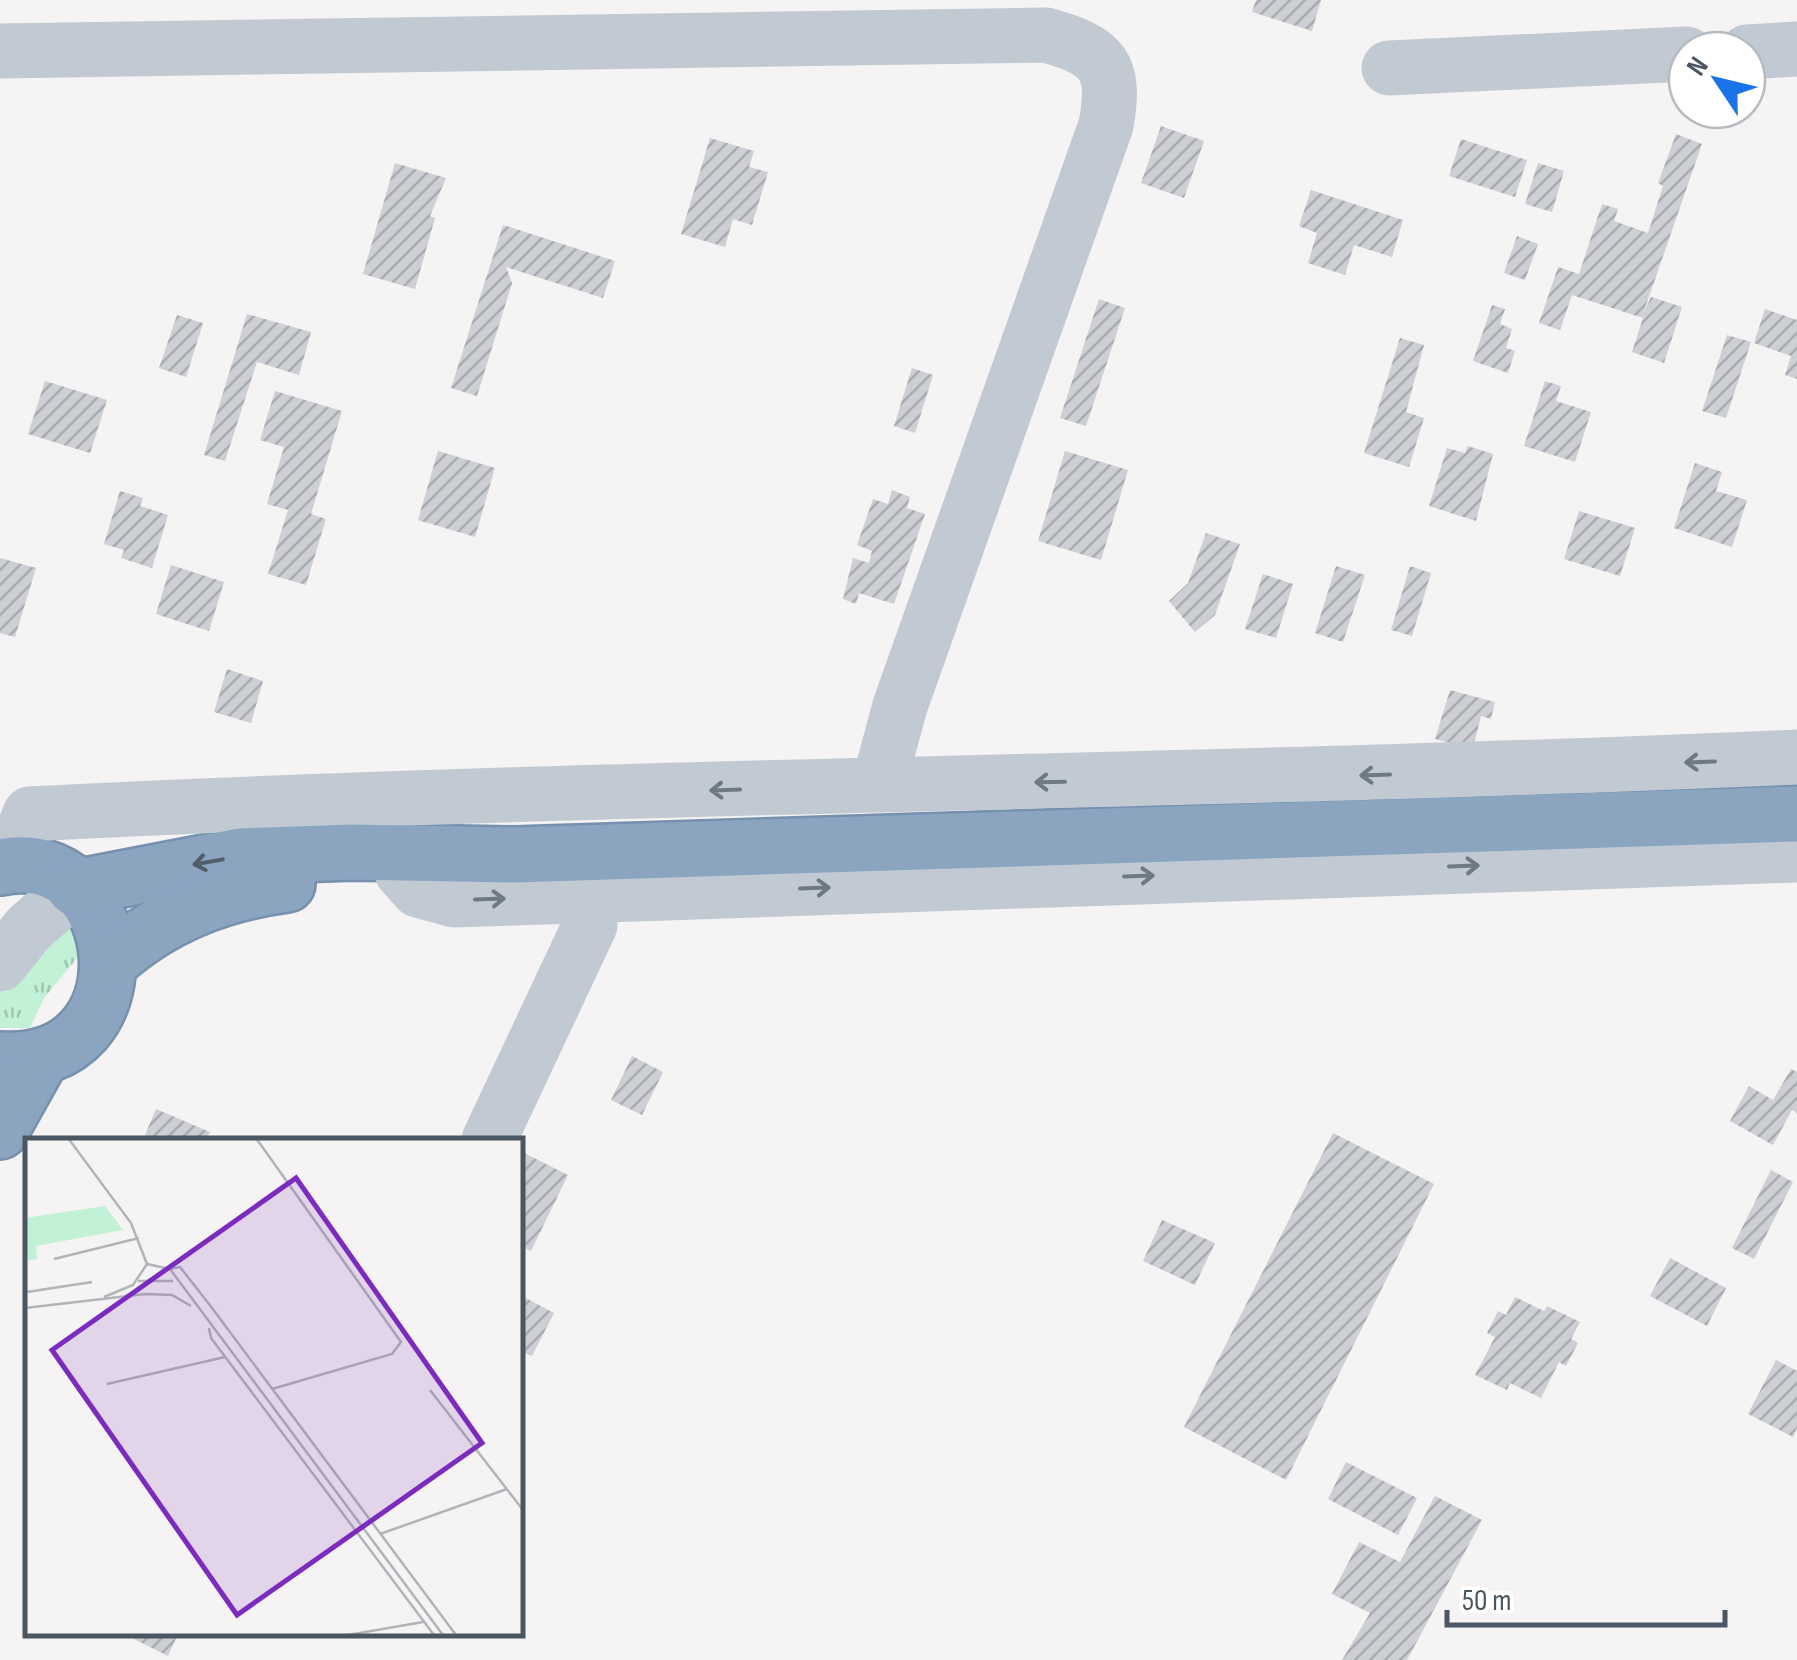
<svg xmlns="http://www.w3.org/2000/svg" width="1797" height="1660" font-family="'Sofia Sans Condensed',sans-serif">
  <defs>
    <pattern id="grass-tufts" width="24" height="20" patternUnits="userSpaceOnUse" patternTransform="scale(2.5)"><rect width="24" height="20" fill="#c3f1d5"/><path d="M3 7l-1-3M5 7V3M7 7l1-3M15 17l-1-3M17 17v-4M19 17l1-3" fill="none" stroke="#a0c6b0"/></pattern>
    <pattern id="building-hatch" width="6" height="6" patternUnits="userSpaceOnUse" patternTransform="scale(2.5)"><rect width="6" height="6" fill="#cdcfd5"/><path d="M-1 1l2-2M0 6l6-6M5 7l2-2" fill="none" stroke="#a8abb0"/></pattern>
  </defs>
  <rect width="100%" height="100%" fill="#f5f3f3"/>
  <path fill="url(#grass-tufts)" d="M 67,917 L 83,951 L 44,998 L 30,1028 L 0,1028 L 0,989 Z"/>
  <g fill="url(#building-hatch)">
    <path d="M 1256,0 L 1321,0 L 1312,31 L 1252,12 Z"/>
    <path d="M 1161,126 L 1204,141 L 1184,198 L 1141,183 Z"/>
    <path d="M 1676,134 L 1702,144 L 1643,314 L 1651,297 L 1682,307 L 1664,363 L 1632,352 L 1643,318 L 1572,295 L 1560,330 L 1539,323 L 1558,267 L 1579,274 L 1602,204 L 1618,209 L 1614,221 L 1648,233 L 1663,186 L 1658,183 Z"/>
    <path d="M 710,138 L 754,151 L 749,167 L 768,172 L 752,225 L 733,219 L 725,247 L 681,234 Z"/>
    <path d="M 1461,139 L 1527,160 L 1515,197 L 1449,176 Z"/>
    <path d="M 395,163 L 446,178 L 430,216 L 435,218 L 415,289 L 363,274 Z"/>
    <path d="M 1538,163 L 1564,171 L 1552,212 L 1525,204 Z"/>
    <path d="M 1311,190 L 1403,220 L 1392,257 L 1354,245 L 1345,275 L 1308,263 L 1317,233 L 1299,226 Z"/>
    <path d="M 503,225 L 615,261 L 603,298 L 506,267 L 512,283 L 477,396 L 451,388 Z"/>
    <path d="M 1517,236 L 1538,244 L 1525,280 L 1504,273 Z"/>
    <path d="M 1099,299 L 1125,308 L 1086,426 L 1060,418 Z"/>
    <path d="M 1492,305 L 1505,309 L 1500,324 L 1512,329 L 1506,348 L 1515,351 L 1508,373 L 1473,361 Z"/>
    <path d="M 1765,309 L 1797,320 L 1797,379 L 1785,375 L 1791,356 L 1754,343 Z"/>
    <path d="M 247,314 L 311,332 L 299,375 L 257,362 L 225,461 L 204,455 Z"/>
    <path d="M 177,315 L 203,323 L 186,377 L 159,368 Z"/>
    <path d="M 1727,335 L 1751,342 L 1726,418 L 1702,411 Z"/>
    <path d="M 1400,338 L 1424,345 L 1406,412 L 1424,418 L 1409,467 L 1364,453 Z"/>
    <path d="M 912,368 L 933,375 L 915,433 L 894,426 Z"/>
    <path d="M 45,381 L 107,400 L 90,453 L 28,434 Z"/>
    <path d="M 1545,381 L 1561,386 L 1556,401 L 1591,412 L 1575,462 L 1524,446 Z"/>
    <path d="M 275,391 L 342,411 L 311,514 L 326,519 L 306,585 L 268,574 L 288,510 L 267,504 L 284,447 L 260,440 Z"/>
    <path d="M 1468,446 L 1493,454 L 1476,521 L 1429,506 L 1447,448 L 1465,453 Z"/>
    <path d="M 438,451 L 495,468 L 475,537 L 418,520 Z"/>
    <path d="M 1065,451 L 1128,470 L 1101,560 L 1038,541 Z"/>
    <path d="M 1695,463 L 1722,472 L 1716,491 L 1747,500 L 1732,547 L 1674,528 Z"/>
    <path d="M 892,490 L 910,497 L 907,508 L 925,514 L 894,604 L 859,593 L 856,604 L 843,599 L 853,558 L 869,563 L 872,551 L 857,545 L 873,499 L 888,504 Z"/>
    <path d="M 120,491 L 143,498 L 140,506 L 168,515 L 152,568 L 121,558 L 124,550 L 104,544 Z"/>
    <path d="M 1579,511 L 1635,528 L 1620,576 L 1564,559 Z"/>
    <path d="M 1206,533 L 1240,544 L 1215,615 L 1195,632 L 1169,601 L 1188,583 Z"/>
    <path d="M 0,558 L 36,568 L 15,637 L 0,633 Z"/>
    <path d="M 171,565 L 224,582 L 209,631 L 156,614 Z"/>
    <path d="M 1336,566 L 1365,575 L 1343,642 L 1315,633 Z"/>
    <path d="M 1410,566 L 1431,573 L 1412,636 L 1391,630 Z"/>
    <path d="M 1263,574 L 1293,584 L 1276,638 L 1245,629 Z"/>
    <path d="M 227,669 L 263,681 L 251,723 L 214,712 Z"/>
    <path d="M 1450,690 L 1495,702 L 1491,719 L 1481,716 L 1473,749 L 1435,739 Z"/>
    <path d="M 632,1056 L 663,1072 L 642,1115 L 611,1100 Z"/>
    <path d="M 1791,1069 L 1797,1072 L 1797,1113 L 1792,1110 L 1773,1145 L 1730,1121 L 1749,1086 L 1773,1100 Z"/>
    <path d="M 156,1109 L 210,1132 L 206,1140 L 143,1140 Z"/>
    <path d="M 1333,1133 L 1434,1184 L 1286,1480 L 1184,1427 Z"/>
    <path d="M 520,1151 L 568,1175 L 531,1251 L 520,1246 Z"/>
    <path d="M 1771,1170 L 1793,1182 L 1754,1259 L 1732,1248 Z"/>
    <path d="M 1162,1220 L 1215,1243 L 1195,1285 L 1143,1261 Z"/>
    <path d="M 1670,1258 L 1726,1288 L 1707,1326 L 1650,1296 Z"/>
    <path d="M 520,1295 L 554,1313 L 532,1356 L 520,1351 Z"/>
    <path d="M 1515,1297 L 1544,1311 L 1547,1306 L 1580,1322 L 1571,1339 L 1578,1343 L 1566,1366 L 1559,1362 L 1541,1398 L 1510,1383 L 1507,1390 L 1475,1375 L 1495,1337 L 1487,1333 L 1498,1311 L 1506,1315 Z"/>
    <path d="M 1776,1360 L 1797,1371 L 1797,1428 L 1793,1437 L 1748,1414 Z"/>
    <path d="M 1346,1462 L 1417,1498 L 1398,1535 L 1328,1499 Z"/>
    <path d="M 1435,1496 L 1482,1520 L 1407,1660 L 1342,1660 L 1370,1613 L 1332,1594 L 1359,1542 L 1400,1562 Z"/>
    <path d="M 120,1632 L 179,1632 L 168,1656 Z"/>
  </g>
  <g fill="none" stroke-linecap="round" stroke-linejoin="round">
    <defs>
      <g id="highway">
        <path d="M 0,867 C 131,840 155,1070 0,1060"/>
        <path d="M 75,888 L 241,856 L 353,852 L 515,855 L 1797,814"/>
        <path d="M 110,962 C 161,916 220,893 287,884"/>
        <path d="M 0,1131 L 42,1056"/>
      </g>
    </defs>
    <use href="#highway" stroke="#7690ad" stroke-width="60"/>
    <g stroke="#c1cad2" stroke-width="55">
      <path d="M 0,51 L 1046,35 C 1103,51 1117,65 1106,125 L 900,706 L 879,784"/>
      <path d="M 1747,52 L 1797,49"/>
      <path d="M 1389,68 L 1687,54"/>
      <path d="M 10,865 L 30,814 C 618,784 1208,783 1797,757"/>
      <path d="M 402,872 L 418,890 L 454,900 L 1797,855"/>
      <path d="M 0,964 L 29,928 L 75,888"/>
      <path d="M 489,1140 L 590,925 L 588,896"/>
    </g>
    <use href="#highway" stroke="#8ba5c1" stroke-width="55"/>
  </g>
  <defs><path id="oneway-shaft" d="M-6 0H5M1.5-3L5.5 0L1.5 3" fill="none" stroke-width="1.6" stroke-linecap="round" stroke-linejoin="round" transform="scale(2.5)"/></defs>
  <g stroke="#6e7983">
    <use href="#oneway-shaft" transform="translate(1700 762) rotate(178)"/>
    <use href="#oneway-shaft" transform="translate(1375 775) rotate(178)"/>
    <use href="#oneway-shaft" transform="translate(1050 782) rotate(179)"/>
    <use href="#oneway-shaft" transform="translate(725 790) rotate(178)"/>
    <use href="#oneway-shaft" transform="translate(1464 866) rotate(-2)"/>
    <use href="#oneway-shaft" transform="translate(1139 876) rotate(-2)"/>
    <use href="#oneway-shaft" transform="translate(815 888) rotate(-2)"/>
    <use href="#oneway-shaft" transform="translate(490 899) rotate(-2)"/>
  </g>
  <use stroke="#505e6b" href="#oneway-shaft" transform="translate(208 862) rotate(170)"/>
  <g transform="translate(25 1138)">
    <rect width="498" height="498" fill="#f5f3f3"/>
    <path d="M 80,68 L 98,92 L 11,108 L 12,121 L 0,123 L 0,80 Z" fill="#c3f1d5"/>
    <path fill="none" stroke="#b1b4b9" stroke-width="2.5" d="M 43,0 L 106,85 L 122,126M 231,0 L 376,204 L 367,216 L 247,251M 29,121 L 114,100M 145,131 L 155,129 L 184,166 L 431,497M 113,143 L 148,143M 2,154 L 67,144M 79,159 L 108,147 L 122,126 L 145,131 L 418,497M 0,170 L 120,156 L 147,157 L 166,168M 184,190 L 186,200 L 409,497M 82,246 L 200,219M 405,252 L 498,372M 355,396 L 482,351M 323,497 L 398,484"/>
    <path fill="#7b2cbf" fill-opacity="0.15" stroke="#7b2cbf" stroke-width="5" d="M 271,40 L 457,305 L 212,477 L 27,212 Z"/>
    <rect width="498" height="498" fill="none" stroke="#4a5661" stroke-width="5"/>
  </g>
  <g transform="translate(1717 80) rotate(305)"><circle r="48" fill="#ffffff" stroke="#b7bbc0" stroke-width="2.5"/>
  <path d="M0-8L18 38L0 25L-18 38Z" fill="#1a73e8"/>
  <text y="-15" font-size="28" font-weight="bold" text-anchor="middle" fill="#4a5661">N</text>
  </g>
  <path d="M1447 1610v15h278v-15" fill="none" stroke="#4a5661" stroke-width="5"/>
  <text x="1462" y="1610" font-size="30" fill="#4a5661" stroke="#ffffff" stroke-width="8" paint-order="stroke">50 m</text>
</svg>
